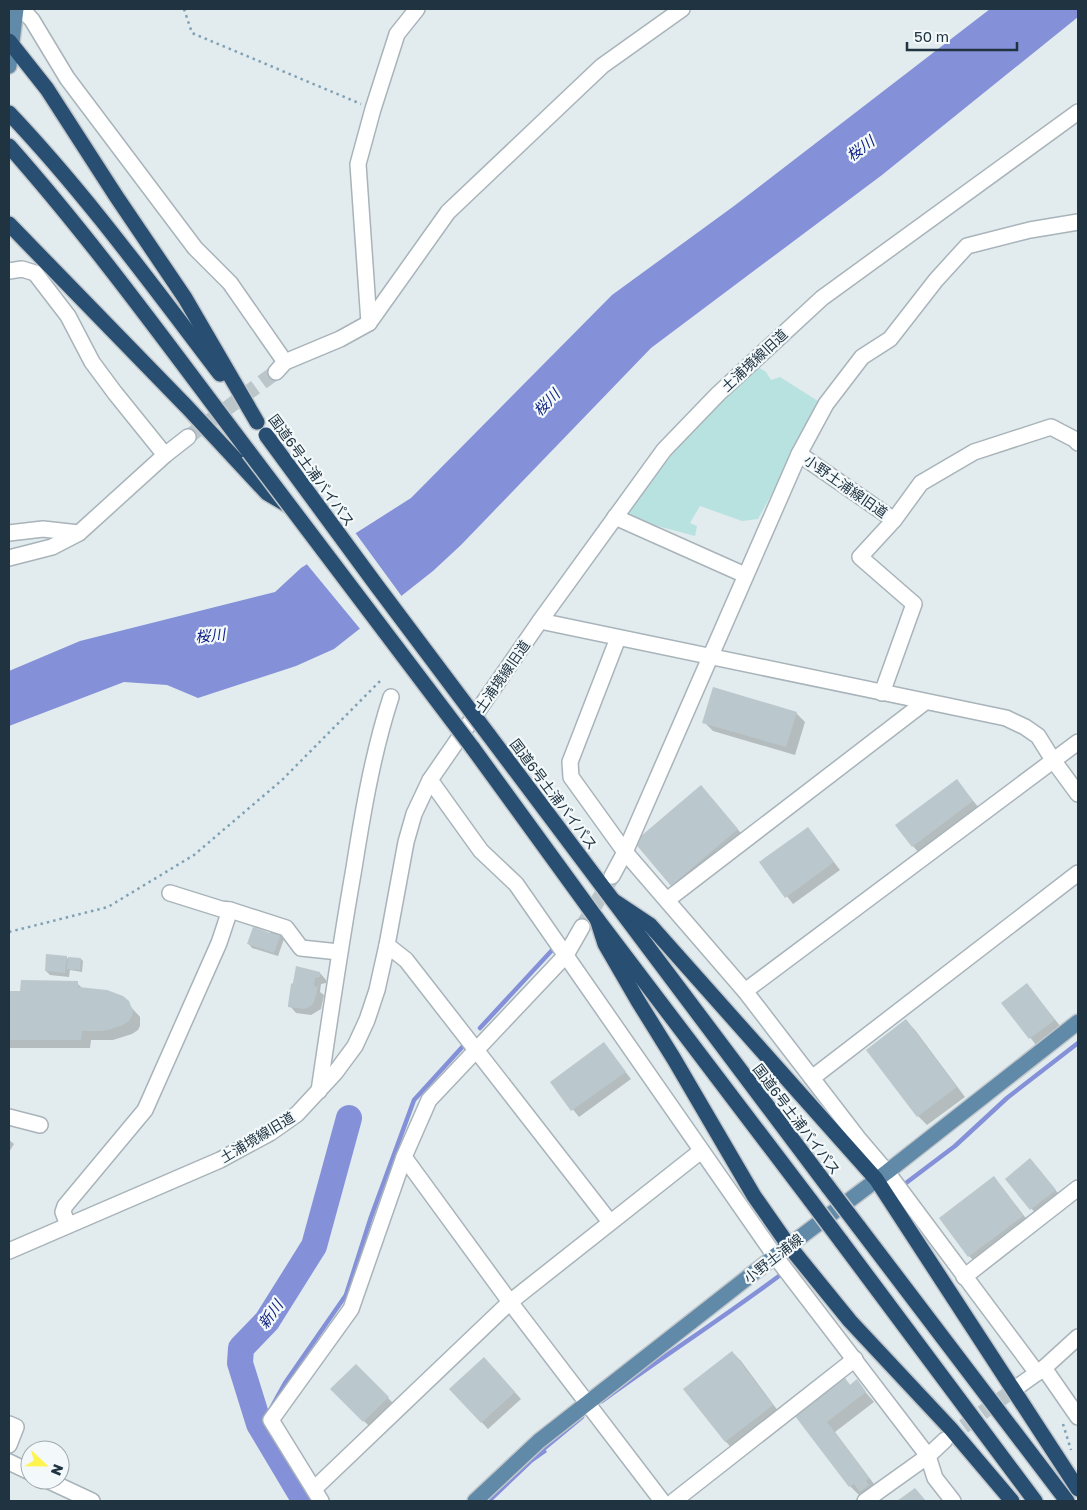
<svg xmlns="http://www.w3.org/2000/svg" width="1087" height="1510" font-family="'Golos Text','Noto Sans JP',sans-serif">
  <rect width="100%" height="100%" fill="#e2ebee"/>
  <path fill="#b8e2e0" d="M 758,367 L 766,372 L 771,380 L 780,377 L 821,403 L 758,519 L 742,521 L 700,506 L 690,523 L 697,526 L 695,536 L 620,516 L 668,453 L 722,396 Z"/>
  <g fill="#8491d9">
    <path d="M 990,9 L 1078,9 L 1078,17 L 882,175 L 651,348 L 461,545 L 433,571 L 334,649 L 296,666 L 198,698 L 167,685 L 124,682 L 9,726 L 9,671 L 80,641 L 275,592 L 301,568 L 411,498 L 612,295 L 734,206 Z"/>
    <path d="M 542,1445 L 547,1452 L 533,1462 L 492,1501 L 479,1501 Z"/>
  </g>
  <path fill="#e2ebee" d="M 354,531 L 403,598 L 361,630 L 305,562 Z"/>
  <g fill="#0003">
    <path d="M 796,713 L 805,722 L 795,755 L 713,731 L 704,722 Z"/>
    <path d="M 957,781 L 979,808 L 919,853 L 913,846 Z"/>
    <path d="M 701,787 L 746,839 L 681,894 L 672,885 Z"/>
    <path d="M 808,828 L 840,870 L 793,904 L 761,863 Z"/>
    <path d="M 271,934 L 280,935 L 284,939 L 278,956 L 252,948 L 248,943 Z"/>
    <path d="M 66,957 L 69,960 L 81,959 L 83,961 L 82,972 L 70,970 L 69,977 L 50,975 L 46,971 Z"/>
    <path d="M 320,973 L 326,980 L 326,983 L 321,984 L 320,992 L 324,995 L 321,1009 L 311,1015 L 296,1013 L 290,1006 L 292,985 Z"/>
    <path d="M 77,983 L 83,989 L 122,997 L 140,1017 L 140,1026 L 138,1030 L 132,1034 L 113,1040 L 91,1040 L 90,1048 L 9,1048 L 9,992 L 21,992 Z"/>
    <path d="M 1027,985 L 1061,1027 L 1036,1045 L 1003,1003 Z"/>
    <path d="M 906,1021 L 915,1030 L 965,1097 L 927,1125 L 918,1116 Z"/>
    <path d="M 604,1044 L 631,1079 L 579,1117 L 551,1082 Z"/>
    <path d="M 9,1140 L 14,1144 L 9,1152 Z"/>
    <path d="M 1037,1167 L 1061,1197 L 1038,1216 L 1006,1179 Z"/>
    <path d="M 994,1178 L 1002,1187 L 1031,1225 L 978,1265 L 969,1256 L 940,1218 Z"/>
    <path d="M 732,1352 L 741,1361 L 781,1415 L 735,1451 L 726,1442 L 685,1389 Z"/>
    <path d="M 490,1365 L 521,1399 L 488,1429 L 451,1389 Z"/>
    <path d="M 356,1366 L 394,1404 L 371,1428 L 332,1389 Z"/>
    <path d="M 845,1380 L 851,1386 L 856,1381 L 874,1402 L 835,1432 L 877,1488 L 869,1500 L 862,1493 L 859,1495 L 850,1486 L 797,1416 Z"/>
  </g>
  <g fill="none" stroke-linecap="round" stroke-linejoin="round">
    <g stroke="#8491d9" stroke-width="4.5">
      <path d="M 480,1028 L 555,947"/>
      <path d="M 906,1183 L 955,1146 L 1007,1098 L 1078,1043"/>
      <path d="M 602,1401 C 661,1358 721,1319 779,1276"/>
      <path d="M 264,1421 L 285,1383 L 346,1295 L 371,1217 L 414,1100 L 465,1044"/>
      <path d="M 541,1451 L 582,1417"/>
    </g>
    <path stroke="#8491d9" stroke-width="26" d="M 305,1501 L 259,1424 L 240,1363 L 241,1348 L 267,1321 L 314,1246 L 349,1118"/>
  </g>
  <g fill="#bac7cc">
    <path d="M 713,687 L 797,712 L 786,747 L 702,723 Z"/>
    <path d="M 957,779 L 973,801 L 912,847 L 895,825 Z"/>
    <path d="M 701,785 L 738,829 L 671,886 L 634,842 Z"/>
    <path d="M 808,827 L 834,862 L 785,898 L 759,862 Z"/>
    <path d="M 253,927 L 270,933 L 270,930 L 281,934 L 274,953 L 247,944 Z"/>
    <path d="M 46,954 L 67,956 L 65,973 L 45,971 Z"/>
    <path d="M 68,957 L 81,958 L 80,970 L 67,969 Z"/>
    <path d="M 296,966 L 320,972 L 320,977 L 315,978 L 314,986 L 318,987 L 314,1002 L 311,1006 L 304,1009 L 288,1007 L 288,1005 L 291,984 L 293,983 Z"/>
    <path d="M 21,980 L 78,981 L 78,987 L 107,990 L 123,996 L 129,1001 L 133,1011 L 132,1016 L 129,1021 L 123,1025 L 111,1029 L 103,1031 L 82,1031 L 81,1040 L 9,1040 L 9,991 L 20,991 Z"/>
    <path d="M 1027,983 L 1055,1020 L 1029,1039 L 1001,1003 Z"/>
    <path d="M 906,1019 L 957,1087 L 917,1117 L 866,1050 Z"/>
    <path d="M 604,1042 L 626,1072 L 571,1111 L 550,1082 Z"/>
    <path d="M 1030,1158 L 1056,1190 L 1030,1210 L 1005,1179 Z"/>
    <path d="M 994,1176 L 1023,1216 L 968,1257 L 939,1218 Z"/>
    <path d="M 732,1351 L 773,1405 L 725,1442 L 683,1389 Z"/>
    <path d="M 484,1357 L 515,1392 L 481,1423 L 449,1389 Z"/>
    <path d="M 356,1364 L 389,1397 L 363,1422 L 330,1389 Z"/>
    <path d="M 845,1378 L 850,1385 L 857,1379 L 866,1392 L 827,1422 L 869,1478 L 866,1481 L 869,1485 L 860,1492 L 854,1484 L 849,1487 L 795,1416 Z"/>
    <path d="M 915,1488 L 926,1501 L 897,1501 Z"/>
  </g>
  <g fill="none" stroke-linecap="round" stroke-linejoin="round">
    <g stroke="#bbc6cb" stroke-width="15" stroke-dasharray="15 8" stroke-linecap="butt">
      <path d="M 188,437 L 276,372"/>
      <path d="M 582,927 L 611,879"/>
      <path d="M 945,1440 L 1016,1388"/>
    </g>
    <defs>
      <g id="minor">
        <path d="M 22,9 L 32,20 L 67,78 L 195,248 L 230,283 L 285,362"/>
        <path d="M 9,271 L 22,269 L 35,273 L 68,316 L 92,362 L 115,393 L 165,455"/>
        <path d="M 369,323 L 358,164 L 373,109 L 397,34 L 417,9"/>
        <path d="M 276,372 L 285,362 L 340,339 L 369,323 L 448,212 L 602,66 L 682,9"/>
        <path d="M 799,454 L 826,404 L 862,357 L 890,339 L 936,280 L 967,246 L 1030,230 L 1078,222"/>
        <path d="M 615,517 L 745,575"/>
        <path d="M 9,533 L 43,529 L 79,533"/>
        <path d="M 9,558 L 52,547 L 79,533 L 165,455 L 188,437"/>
        <path d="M 540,621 L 1006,718 L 1025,727 L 1038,736 L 1053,760 L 1078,794"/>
        <path d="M 618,638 L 570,762 L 571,777 L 625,852 L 745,991 L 858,1138 L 887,1172 L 1037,1373"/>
        <path d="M 882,693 L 914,604 L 860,557 L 894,520"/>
        <path d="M 430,780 L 481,851 L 516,884 L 775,1256 L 928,1456 L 935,1478 L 953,1501"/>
        <path d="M 612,876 L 625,852 L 799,454 L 894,520 L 921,483 L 974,452 L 1051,427 L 1074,439 L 1078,443"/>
        <path d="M 170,893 L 221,909 L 230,910 L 286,928 L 301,948 L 339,952"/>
        <path d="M 667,900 L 925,702"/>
        <path d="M 387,945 L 406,960 L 610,1222"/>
        <path d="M 745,991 L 1078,742"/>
        <path d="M 812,1078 L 1078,873"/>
        <path d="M 319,1091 C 330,1016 341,942 354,868 C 363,811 373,752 391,697"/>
        <path d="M 9,1117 L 40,1125"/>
        <path d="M 404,1157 L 510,1302 L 662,1501"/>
        <path d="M 68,1225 L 63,1212 L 65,1206 L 145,1110 L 219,943 L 230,910"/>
        <path d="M 9,1251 L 220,1160 L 270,1133 L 297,1114 L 335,1073 L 355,1046 L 367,1020 L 377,990 L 387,945 L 406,842 L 414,814 L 430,780 L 540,621 L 664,450 L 718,394 L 822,298 L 1078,112"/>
        <path d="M 964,1277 L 1078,1188"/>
        <path d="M 1044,1368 L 1078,1417"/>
        <path d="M 1016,1388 L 1044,1368 L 1078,1337"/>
        <path d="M 9,1424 L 16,1427 L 9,1445"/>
        <path d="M 9,1462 L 30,1472"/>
        <path d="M 47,1480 L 92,1501"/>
        <path d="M 314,1489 L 510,1302 L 701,1151"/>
        <path d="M 321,1501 L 271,1420 L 351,1309 L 404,1157 L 429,1100 L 566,955 L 582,927"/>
        <path d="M 674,1501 L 855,1359"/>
        <path d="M 865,1501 L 928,1456 L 945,1440"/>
      </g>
      <g id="major">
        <path d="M 9,66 L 16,9"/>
        <path d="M 475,1501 L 539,1441 L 775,1256 L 887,1172 L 1078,1022"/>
      </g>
      <g id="highway">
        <path d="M 9,41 L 47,89 L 116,196 L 185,298 L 257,422"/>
        <path d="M 9,113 C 86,194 152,285 220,374"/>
        <path d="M 9,146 C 95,243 171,349 249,452"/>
        <path d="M 9,224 L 187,407 L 267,493 L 289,506"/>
        <path d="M 488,734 L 829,1188"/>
        <path d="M 472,747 L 597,919 L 811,1201"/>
        <path d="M 614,901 L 650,925 L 876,1179 L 1078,1489"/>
        <path d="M 597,919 L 605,944 L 638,1001 L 674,1059 L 754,1196 L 789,1246 L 850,1321 L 951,1429 L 1012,1501"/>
        <path d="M 858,1226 L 1067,1501"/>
        <path d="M 841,1241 L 1035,1501"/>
      </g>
    </defs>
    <use href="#minor" stroke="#a8b4ba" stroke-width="18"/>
    <use href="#major" stroke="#c1c6ca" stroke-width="18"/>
    <use href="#highway" stroke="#c1c6ca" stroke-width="18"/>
    <g stroke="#7fa1b5" stroke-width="2.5" stroke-dasharray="2.5 4" stroke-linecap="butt">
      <path d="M 184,9 L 192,33 L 361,104"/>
      <path d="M 9,932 L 108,907 L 194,855 L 282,780 L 380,681"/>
      <path d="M 1063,1424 L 1071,1450"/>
    </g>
    <use href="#minor" stroke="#fff" stroke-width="15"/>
    <use href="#major" stroke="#618aa9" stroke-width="15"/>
    <use href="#highway" stroke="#284e71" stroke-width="15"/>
    <defs>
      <g id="highway-bridge">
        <path d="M 266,435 L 377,586 L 488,734"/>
        <path d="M 249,452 L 472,747"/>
        <path d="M 829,1188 L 858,1226"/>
        <path d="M 811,1201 L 841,1241"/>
      </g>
    </defs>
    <use href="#highway-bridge" stroke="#c1c6ca" stroke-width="18" stroke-linecap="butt"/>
    <use href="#highway-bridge" stroke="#284e71" stroke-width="15"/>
  </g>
  <g text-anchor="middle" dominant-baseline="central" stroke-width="4.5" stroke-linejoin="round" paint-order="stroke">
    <g font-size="14" fill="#203341" stroke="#f3f9fa">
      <text transform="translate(754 360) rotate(-43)">土浦境線旧道</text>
      <text transform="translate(312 470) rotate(54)">国道6号土浦バイパス</text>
      <text transform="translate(846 486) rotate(35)">小野土浦線旧道</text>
      <text transform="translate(502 676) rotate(-55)">土浦境線旧道</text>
      <text transform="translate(554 794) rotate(53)">国道6号土浦バイパス</text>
      <text transform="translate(797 1119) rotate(53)">国道6号土浦バイパス</text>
      <text transform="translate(257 1137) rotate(-31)">土浦境線旧道</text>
      <text transform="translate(773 1258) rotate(-38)">小野土浦線</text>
    </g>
    <g font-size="15" font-style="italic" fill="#122385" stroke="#f3f9fa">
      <text transform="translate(860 148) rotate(-36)">桜川</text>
      <text transform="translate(546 402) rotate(-46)">桜川</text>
      <text transform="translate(210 635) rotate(-6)">桜川</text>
      <text transform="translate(270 1314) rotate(-54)">新川</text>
    </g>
  </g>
  <rect width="1087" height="1510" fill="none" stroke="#203341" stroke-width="20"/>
  <g transform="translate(45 1465) rotate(112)"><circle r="24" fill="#f3f9fa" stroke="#9faab0"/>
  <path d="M0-4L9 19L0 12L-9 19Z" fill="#fff34f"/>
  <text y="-8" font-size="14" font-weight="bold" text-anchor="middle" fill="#203341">N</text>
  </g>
  <path d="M907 42v8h110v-8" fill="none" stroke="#203341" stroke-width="2.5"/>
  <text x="914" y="42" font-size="15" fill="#203341" stroke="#f3f9fa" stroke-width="4" paint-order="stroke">50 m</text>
</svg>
